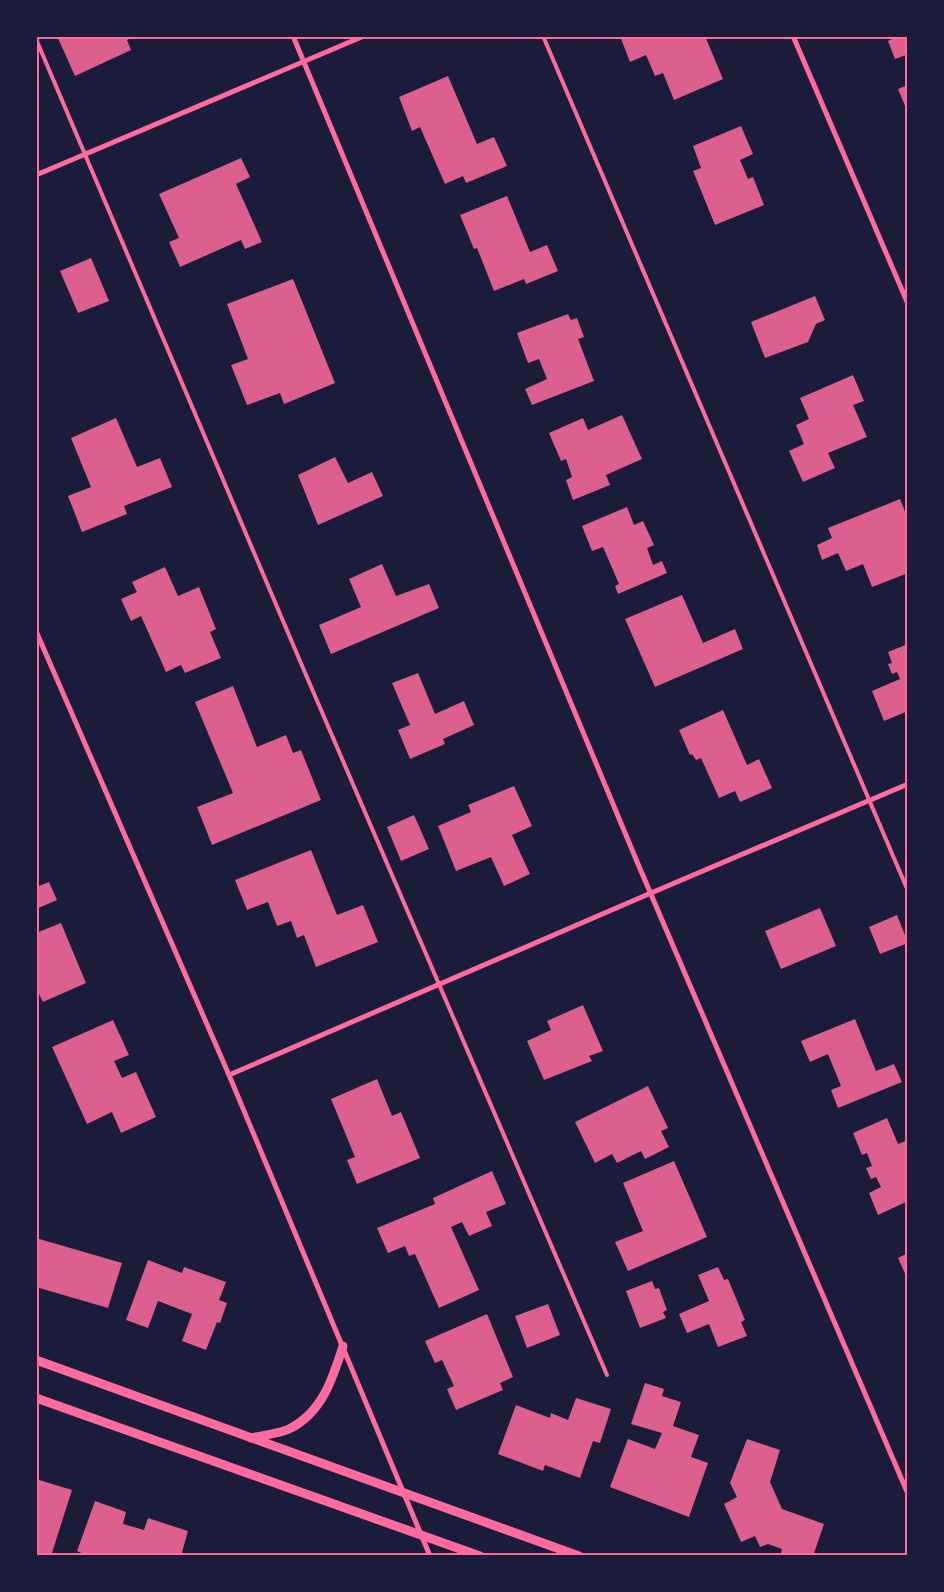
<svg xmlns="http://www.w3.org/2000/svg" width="944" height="1592" font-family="Karla,sans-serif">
  <rect width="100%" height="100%" fill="#1b1b3a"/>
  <g fill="#dd5f8e">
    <path d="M 57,36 L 136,36 L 127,40 L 131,50 L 75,76 Z"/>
    <path d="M 620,36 L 695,36 L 696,39 L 705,36 L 723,79 L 674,100 L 663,73 L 655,76 L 646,55 L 630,62 Z"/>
    <path d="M 898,36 L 908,36 L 908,59 L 906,55 L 895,59 L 888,41 Z"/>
    <path d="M 448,76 L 477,144 L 494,137 L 507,166 L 466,183 L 463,176 L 445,184 L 420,127 L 412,131 L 399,97 Z"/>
    <path d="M 908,85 L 908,113 L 898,89 Z"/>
    <path d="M 741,126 L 753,154 L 740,160 L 748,179 L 753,177 L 764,205 L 715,225 L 693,171 L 701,168 L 693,146 Z"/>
    <path d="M 241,158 L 250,177 L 236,184 L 262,242 L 245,249 L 241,240 L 180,267 L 169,242 L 179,238 L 159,194 Z"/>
    <path d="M 507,196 L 530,252 L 547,245 L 558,271 L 526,284 L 524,279 L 494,291 L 477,248 L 474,249 L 460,215 Z"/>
    <path d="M 91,258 L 109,301 L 78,313 L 60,271 Z"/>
    <path d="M 293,279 L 335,383 L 284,404 L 280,393 L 247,405 L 231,365 L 248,359 L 227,304 Z"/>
    <path d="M 815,296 L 825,320 L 816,324 L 808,342 L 765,358 L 751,322 Z"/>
    <path d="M 568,314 L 571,320 L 577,318 L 584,337 L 578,339 L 594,381 L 532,405 L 525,389 L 547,379 L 539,359 L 528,363 L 517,333 Z"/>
    <path d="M 853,375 L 864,401 L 853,405 L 867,437 L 828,453 L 835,468 L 803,482 L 789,451 L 804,444 L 796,425 L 809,419 L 800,398 Z"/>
    <path d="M 622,415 L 642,459 L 606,475 L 610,485 L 573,500 L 566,480 L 572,477 L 566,459 L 561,461 L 549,433 L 583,418 L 588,430 Z"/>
    <path d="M 116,418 L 137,467 L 160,458 L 172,487 L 124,506 L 127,514 L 82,532 L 68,496 L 91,487 L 71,438 Z"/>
    <path d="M 335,457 L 348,483 L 372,472 L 383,496 L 318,525 L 298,475 Z"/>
    <path d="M 900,499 L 908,519 L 908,573 L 872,587 L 863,564 L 846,571 L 838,553 L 822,560 L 817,545 L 832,538 L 828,528 Z"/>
    <path d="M 627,507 L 634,525 L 643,521 L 654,545 L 647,548 L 653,565 L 662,561 L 667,573 L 618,594 L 615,586 L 619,584 L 603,547 L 592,551 L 582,526 Z"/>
    <path d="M 382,564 L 396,596 L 429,584 L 439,608 L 331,654 L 319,625 L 361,607 L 349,579 Z"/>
    <path d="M 165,567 L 178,596 L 199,587 L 216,629 L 210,632 L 221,658 L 185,673 L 181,665 L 166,672 L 141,616 L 131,621 L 121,599 L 137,592 L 132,582 Z"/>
    <path d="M 682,595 L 703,643 L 735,629 L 743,649 L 655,687 L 625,619 Z"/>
    <path d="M 908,644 L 908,711 L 884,721 L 872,691 L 900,679 L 897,672 L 892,674 L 888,664 L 892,663 L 888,652 Z"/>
    <path d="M 418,673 L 435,714 L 464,701 L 474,725 L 443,739 L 445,744 L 410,759 L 398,730 L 410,725 L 392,683 Z"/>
    <path d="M 233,686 L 257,747 L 286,735 L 293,753 L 301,750 L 321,800 L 212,845 L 197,807 L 233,793 L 195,702 Z"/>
    <path d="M 723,710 L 747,765 L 759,759 L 772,788 L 740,802 L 735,791 L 719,798 L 701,758 L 696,760 L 692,754 L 690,755 L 679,730 Z"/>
    <path d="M 514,786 L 532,826 L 512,835 L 530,874 L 504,886 L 491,857 L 456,871 L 438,826 L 471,812 L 468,805 Z"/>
    <path d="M 414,815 L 429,849 L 401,861 L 387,827 Z"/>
    <path d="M 311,850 L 337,915 L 363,905 L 378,942 L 316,967 L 304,935 L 297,938 L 291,921 L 277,926 L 268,902 L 247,910 L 235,880 Z"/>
    <path d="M 49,882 L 57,900 L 36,909 L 36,887 Z"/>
    <path d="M 820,908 L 836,946 L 781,969 L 765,931 Z"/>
    <path d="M 897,915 L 908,943 L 880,954 L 869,927 Z"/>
    <path d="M 61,923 L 86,983 L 43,1002 L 36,988 L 36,933 Z"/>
    <path d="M 583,1005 L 603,1051 L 589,1056 L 592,1061 L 544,1080 L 527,1041 L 551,1030 L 547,1021 Z"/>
    <path d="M 855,1019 L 876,1071 L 894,1064 L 902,1082 L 838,1108 L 831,1090 L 841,1086 L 828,1054 L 810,1062 L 801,1041 Z"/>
    <path d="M 113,1020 L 129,1055 L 114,1061 L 122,1078 L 136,1072 L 156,1117 L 121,1133 L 112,1112 L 87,1124 L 52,1047 Z"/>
    <path d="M 377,1079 L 392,1116 L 401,1112 L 420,1158 L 357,1184 L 347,1160 L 355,1157 L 331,1099 Z"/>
    <path d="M 648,1086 L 668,1128 L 661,1131 L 669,1147 L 645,1159 L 641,1151 L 617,1163 L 612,1154 L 595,1163 L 575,1122 Z"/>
    <path d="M 887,1118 L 898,1144 L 908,1140 L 908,1201 L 878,1215 L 869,1193 L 881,1187 L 876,1177 L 871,1179 L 866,1168 L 872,1166 L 867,1153 L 862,1155 L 853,1133 Z"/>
    <path d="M 674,1161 L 707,1237 L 628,1271 L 615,1242 L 643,1231 L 623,1183 Z"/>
    <path d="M 492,1171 L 506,1204 L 486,1212 L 492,1226 L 469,1236 L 462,1222 L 451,1227 L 479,1290 L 439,1308 L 415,1254 L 409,1256 L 405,1246 L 388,1253 L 377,1228 L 435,1204 L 433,1198 Z"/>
    <path d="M 36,1238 L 122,1263 L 108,1308 L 36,1287 Z"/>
    <path d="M 908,1253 L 908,1280 L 898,1258 Z"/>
    <path d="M 148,1260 L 182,1273 L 184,1267 L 226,1282 L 219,1300 L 227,1303 L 220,1323 L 217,1322 L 206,1350 L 182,1341 L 192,1314 L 158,1301 L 148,1328 L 126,1320 Z"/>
    <path d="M 718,1267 L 724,1280 L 728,1279 L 745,1320 L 741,1322 L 747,1336 L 718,1347 L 709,1324 L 687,1333 L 679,1314 L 709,1301 L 698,1275 Z"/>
    <path d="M 652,1281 L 655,1289 L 659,1288 L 667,1310 L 663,1312 L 666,1318 L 640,1328 L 626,1291 Z"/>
    <path d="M 548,1304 L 560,1335 L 527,1348 L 515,1316 Z"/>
    <path d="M 487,1314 L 513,1377 L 500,1383 L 503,1390 L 456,1410 L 447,1389 L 454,1386 L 442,1360 L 435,1363 L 425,1341 Z"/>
    <path d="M 645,1383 L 664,1389 L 662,1396 L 681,1402 L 673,1426 L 699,1435 L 691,1457 L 708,1463 L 689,1517 L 610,1487 L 628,1439 L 655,1449 L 662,1433 L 631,1424 Z"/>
    <path d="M 576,1398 L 611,1409 L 600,1443 L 593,1441 L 580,1478 L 545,1465 L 543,1471 L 498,1454 L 516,1405 L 550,1418 L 551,1413 L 568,1420 Z"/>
    <path d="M 747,1439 L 780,1450 L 770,1482 L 782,1509 L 824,1524 L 813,1556 L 789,1556 L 781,1553 L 782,1549 L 768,1544 L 760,1547 L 755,1536 L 741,1542 L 724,1504 L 737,1497 L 730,1483 Z"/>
    <path d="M 36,1479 L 72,1490 L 51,1556 L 36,1556 Z"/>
    <path d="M 95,1501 L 126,1512 L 123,1524 L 144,1530 L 148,1518 L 188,1531 L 181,1556 L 89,1556 L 77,1551 Z"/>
  </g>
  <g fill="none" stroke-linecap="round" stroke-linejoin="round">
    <g stroke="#ff6b9d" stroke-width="4">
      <path d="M 543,36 L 908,891"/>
      <path d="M 36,39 L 303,668 L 607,1375"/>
    </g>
    <g stroke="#ff6b9d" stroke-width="5">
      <path d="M 293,36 L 638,864 L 908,1494"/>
      <path d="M 793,36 L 908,304"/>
      <path d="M 36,175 L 364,36"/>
      <path d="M 36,631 L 229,1075 L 430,1556"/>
      <path d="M 229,1075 L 651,893 L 908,784"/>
    </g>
    <g stroke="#ff6b9d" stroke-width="9">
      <path d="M 36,1360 L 579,1556"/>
      <path d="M 36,1398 L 480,1556"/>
      <path d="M 251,1438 C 263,1435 278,1434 289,1429 C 322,1413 333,1378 343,1346"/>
    </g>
  </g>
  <rect width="944" height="1592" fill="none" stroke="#1b1b3a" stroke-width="75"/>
  <rect x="38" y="38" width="868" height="1516" fill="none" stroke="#ff6b9d" stroke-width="2"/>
</svg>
